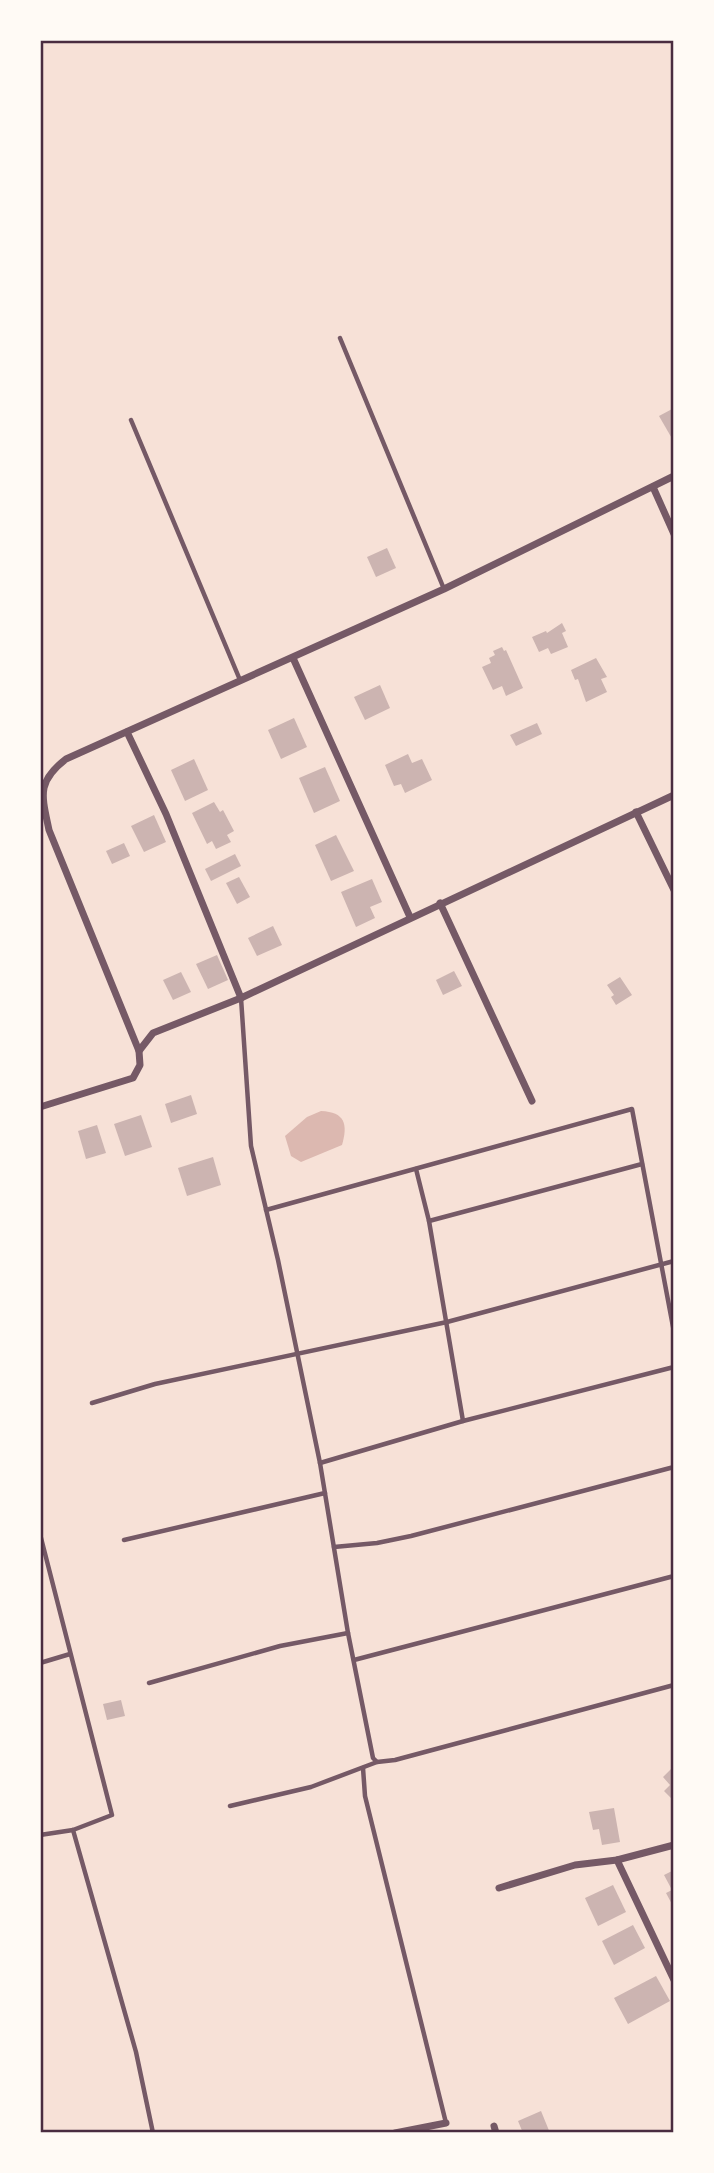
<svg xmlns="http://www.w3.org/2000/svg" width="714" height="2173" font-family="'Source Sans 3',sans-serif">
  <rect width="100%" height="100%" fill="#f7e1d7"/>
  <path fill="#dcb8b0" d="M 321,1111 C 345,1112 348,1124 342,1145 L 301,1162 L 291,1156 L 285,1136 L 307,1117 Z"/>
  <g fill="#ccb4b1">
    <path d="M 674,408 L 674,442 L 659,416 Z"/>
    <path d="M 387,548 L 396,568 L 376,577 L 367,557 Z"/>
    <path d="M 562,623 L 566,631 L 562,633 L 568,647 L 551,654 L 548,648 L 539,652 L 532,637 L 546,631 L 547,633 Z"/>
    <path d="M 502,647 L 504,651 L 506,650 L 523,688 L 506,696 L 502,686 L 493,690 L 482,667 L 491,663 L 489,658 L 495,655 L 493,651 Z"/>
    <path d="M 596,658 L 607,677 L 601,679 L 607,692 L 586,702 L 578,679 L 575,680 L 571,670 Z"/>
    <path d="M 380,685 L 390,708 L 365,720 L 354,697 Z"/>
    <path d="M 294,718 L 307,747 L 281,759 L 268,730 Z"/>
    <path d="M 537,723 L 542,734 L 516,746 L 510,735 Z"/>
    <path d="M 408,754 L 412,763 L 422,759 L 432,780 L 405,793 L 401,784 L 394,786 L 385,765 Z"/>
    <path d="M 194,759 L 208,790 L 185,801 L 171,770 Z"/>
    <path d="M 325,767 L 340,801 L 314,813 L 299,778 Z"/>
    <path d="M 214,802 L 220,812 L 223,810 L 234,831 L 227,835 L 231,842 L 216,849 L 212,841 L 207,844 L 192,813 Z"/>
    <path d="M 154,815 L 166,842 L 144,852 L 131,826 Z"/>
    <path d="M 336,835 L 354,871 L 331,881 L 315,845 Z"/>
    <path d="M 124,843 L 130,856 L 112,864 L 106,851 Z"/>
    <path d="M 235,854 L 241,866 L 211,881 L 205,869 Z"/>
    <path d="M 239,877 L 250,897 L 237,904 L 226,883 Z"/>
    <path d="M 372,879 L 382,902 L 370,907 L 375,918 L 356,927 L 341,892 Z"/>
    <path d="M 273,926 L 282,945 L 257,956 L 248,938 Z"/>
    <path d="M 217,955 L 228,980 L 208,989 L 196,964 Z"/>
    <path d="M 454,971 L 462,986 L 443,995 L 436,980 Z"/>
    <path d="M 181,972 L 191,992 L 173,1000 L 163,980 Z"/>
    <path d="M 620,977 L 632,995 L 616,1005 L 611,997 L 614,995 L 607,985 Z"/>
    <path d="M 191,1095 L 197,1114 L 171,1123 L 165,1104 Z"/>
    <path d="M 141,1115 L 152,1147 L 125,1156 L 114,1124 Z"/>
    <path d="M 97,1125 L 106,1153 L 86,1159 L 78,1131 Z"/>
    <path d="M 213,1157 L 221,1185 L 187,1196 L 178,1168 Z"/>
    <path d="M 121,1700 L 125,1716 L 107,1720 L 103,1704 Z"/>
    <path d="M 674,1766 L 674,1801 L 664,1791 L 670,1785 L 663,1777 Z"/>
    <path d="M 614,1808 L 620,1842 L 602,1845 L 599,1829 L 593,1830 L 589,1812 Z"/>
    <path d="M 674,1870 L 674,1908 L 666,1893 L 672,1890 L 664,1875 Z"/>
    <path d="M 613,1885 L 626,1912 L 598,1926 L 585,1898 Z"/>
    <path d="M 633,1925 L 645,1948 L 614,1965 L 602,1941 Z"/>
    <path d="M 656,1976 L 670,2001 L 628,2024 L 614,1998 Z"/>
    <path d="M 541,2111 L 550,2133 L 523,2133 L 518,2121 Z"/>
  </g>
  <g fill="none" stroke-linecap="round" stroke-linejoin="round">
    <g stroke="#755966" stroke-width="4.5">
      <path d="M 340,338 L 444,589"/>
      <path d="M 131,420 L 240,680"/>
      <path d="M 241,998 L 251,1146 L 278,1260 L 320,1463 L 348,1633 L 373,1758 L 377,1762 L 395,1760 L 674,1685"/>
      <path d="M 416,1169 L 429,1221 L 463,1421"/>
      <path d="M 266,1210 L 632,1109 L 674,1332"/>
      <path d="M 429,1221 L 642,1164"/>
      <path d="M 92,1403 L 155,1384 L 447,1322 L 674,1261"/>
      <path d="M 320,1463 L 463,1421 L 674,1367"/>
      <path d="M 40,1534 L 112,1815 L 73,1830 L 40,1835"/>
      <path d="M 124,1540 L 325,1493"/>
      <path d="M 334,1547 L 377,1543 L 411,1536 L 674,1467"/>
      <path d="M 354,1660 L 674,1576"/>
      <path d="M 40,1663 L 70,1654"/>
      <path d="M 149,1683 L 280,1646 L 348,1633"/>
      <path d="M 363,1768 L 365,1796 L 446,2123"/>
      <path d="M 230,1806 L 311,1787 L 377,1762"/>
      <path d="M 73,1830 L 136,2052 L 153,2133"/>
    </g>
    <g stroke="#755966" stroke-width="7">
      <path d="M 653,487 L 674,534"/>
      <path d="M 293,658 L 410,917"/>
      <path d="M 127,732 L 166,814 L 241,998"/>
      <path d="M 636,812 L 674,890"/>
      <path d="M 440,903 L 532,1101"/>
      <path d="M 139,1051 L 49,830 C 42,796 36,782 66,759 L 444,589 L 674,476"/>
      <path d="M 40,1107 L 133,1078 L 140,1065 L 139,1051 L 153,1033 L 241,998 L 674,795"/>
      <path d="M 617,1860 L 674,1980"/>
      <path d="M 499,1888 L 575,1865 L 617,1860 L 674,1845"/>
      <path d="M 494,2126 L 496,2133"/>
      <path d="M 395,2133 L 446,2123"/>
    </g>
  </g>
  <rect width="714" height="2173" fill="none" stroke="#fffaf5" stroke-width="84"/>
  <rect x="42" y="42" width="630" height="2089" fill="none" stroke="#4a2c40" stroke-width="2.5"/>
</svg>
